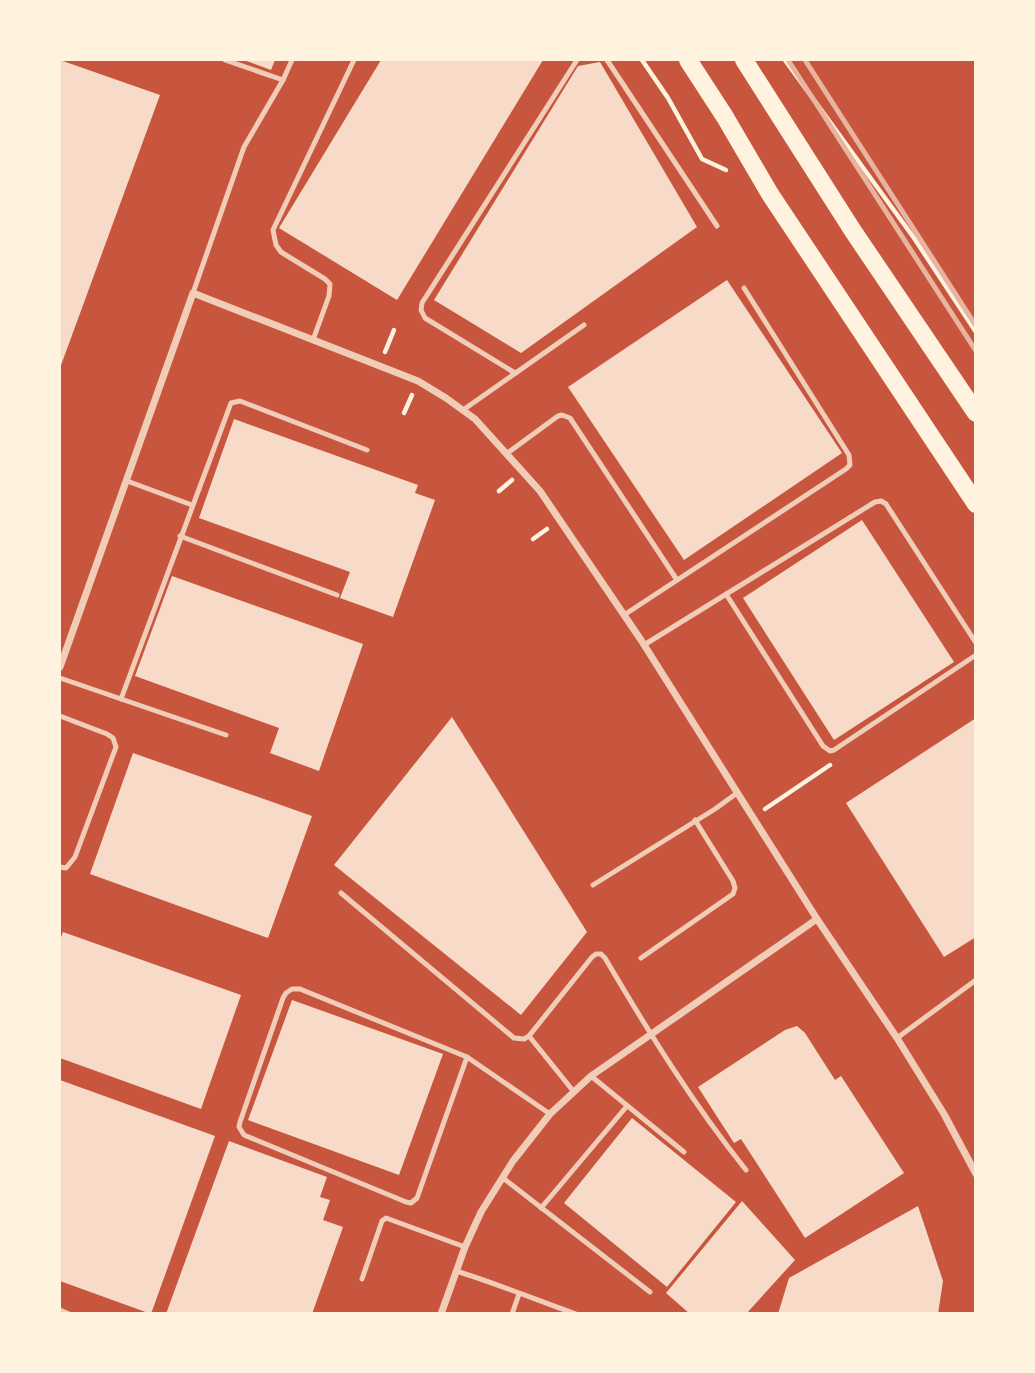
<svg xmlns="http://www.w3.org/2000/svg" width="1035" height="1373" font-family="'DejaVu Sans',sans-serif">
  <rect width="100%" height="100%" fill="#c8553d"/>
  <g fill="#f7dbc8">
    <path d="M 60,60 L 160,95 L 60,368 Z"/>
    <path d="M 244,60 L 275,60 L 271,70 Z"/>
    <path d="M 381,60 L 543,60 L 397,300 L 279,228 Z"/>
    <path d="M 600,62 L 697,227 L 521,353 L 434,300 L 578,66 Z"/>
    <path d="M 727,280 L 842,453 L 684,560 L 568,387 Z"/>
    <path d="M 234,419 L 418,485 L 415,493 L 435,500 L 393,617 L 340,598 L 350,572 L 199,518 Z"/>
    <path d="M 862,520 L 954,662 L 834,740 L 743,598 Z"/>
    <path d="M 172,576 L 363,644 L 319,771 L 270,753 L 279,728 L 135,676 Z"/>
    <path d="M 452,717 L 587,932 L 521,1015 L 334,865 Z"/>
    <path d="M 976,718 L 976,937 L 944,957 L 846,803 Z"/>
    <path d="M 133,753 L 312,816 L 268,938 L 90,874 Z"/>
    <path d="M 63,932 L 241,995 L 201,1109 L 60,1058 L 60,940 Z"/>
    <path d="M 292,1000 L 443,1054 L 399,1175 L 248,1120 Z"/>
    <path d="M 797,1026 L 805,1033 L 835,1080 L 841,1076 L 904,1173 L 805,1238 L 741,1139 L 734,1143 L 698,1087 L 785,1030 Z"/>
    <path d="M 60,1080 L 215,1136 L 151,1314 L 60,1281 Z"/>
    <path d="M 632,1118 L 736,1202 L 667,1287 L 564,1203 Z"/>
    <path d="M 229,1141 L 327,1177 L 320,1197 L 330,1200 L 323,1220 L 343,1227 L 312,1314 L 166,1314 Z"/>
    <path d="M 742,1201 L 795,1260 L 746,1314 L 690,1314 L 666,1293 Z"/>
    <path d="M 918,1206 L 943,1281 L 938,1314 L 778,1314 L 789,1278 Z"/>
  </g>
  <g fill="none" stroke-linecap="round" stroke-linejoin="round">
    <g stroke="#fff3e0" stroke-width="4.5">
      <path d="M 642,60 L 668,98 L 702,159 L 726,170"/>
      <path d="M 785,60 L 914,238 L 976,332"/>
      <path d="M 385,352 L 394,330"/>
      <path d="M 404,413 L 412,395"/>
      <path d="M 499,491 L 512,480"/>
      <path d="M 533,539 L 547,529"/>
      <path d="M 765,809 L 830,765"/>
    </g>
    <g stroke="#f1ccb7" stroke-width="5">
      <path d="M 225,60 L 283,80"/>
      <path d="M 607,60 L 717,226"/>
      <path d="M 193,293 L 244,147 L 283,80 L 292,60"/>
      <path d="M 313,340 L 329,296 L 330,284 L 325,279 L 281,252 L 276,245 L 273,230 L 354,60"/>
      <path d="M 515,373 L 425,318 L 421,310 L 422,303 L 577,60"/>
      <path d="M 463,410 L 584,325"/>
      <path d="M 506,454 L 558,416 L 562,415 L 570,418 L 677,580"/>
      <path d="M 127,481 L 192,505"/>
      <path d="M 180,536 L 337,595"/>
      <path d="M 726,594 L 823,746 L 830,751 L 834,750 L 976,655"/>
      <path d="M 624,615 L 846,469 L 850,465 L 849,455 L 744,288"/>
      <path d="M 644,645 L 875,502 L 881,501 L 886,504 L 976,643"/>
      <path d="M 60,678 L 226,735"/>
      <path d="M 121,699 L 231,403 L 240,401 L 367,450"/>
      <path d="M 60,716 L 107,734 L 113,738 L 116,747 L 75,857 L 66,868 L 60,867"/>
      <path d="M 593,885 L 715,809 L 737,793"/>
      <path d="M 341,893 L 514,1038 L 524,1039 L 529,1036 L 592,957 L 596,954 L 601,954 L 605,958 C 648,1031 693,1104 746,1170"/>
      <path d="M 641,958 L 733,894 L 735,888 L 733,881 L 695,820"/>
      <path d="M 292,989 L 300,989 L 467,1057 L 417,1198 L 411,1203 L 406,1202 L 244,1135 L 239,1127 L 240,1122 L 283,998 L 286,993 Z"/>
      <path d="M 529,1036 L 574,1092"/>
      <path d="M 897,1038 L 976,980"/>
      <path d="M 467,1057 L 550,1114"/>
      <path d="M 591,1076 L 684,1152"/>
      <path d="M 503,1178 L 650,1292"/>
      <path d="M 541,1208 L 627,1106"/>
      <path d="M 456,1271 C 496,1283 536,1300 576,1314"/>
      <path d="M 362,1279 L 382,1221 L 386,1218 L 465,1247"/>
      <path d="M 60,1310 L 69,1314"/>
      <path d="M 512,1314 L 519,1294"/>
    </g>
    <g stroke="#f1ccb7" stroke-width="7">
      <path d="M 60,667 L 193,293 L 418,381 L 446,398 L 475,419 L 540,491 L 641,640 L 817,919 L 897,1038 L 944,1114 L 976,1174"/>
      <path d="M 441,1314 L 465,1247 L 481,1212 L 513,1161 L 550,1114 L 591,1076 L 817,919"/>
    </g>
    <g stroke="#fff3e0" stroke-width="18">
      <path d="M 688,60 L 725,117 L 770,194 L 976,504"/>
      <path d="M 744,60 L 853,231 L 976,413"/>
    </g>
    <g stroke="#e9b49f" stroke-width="5">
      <path d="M 788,60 L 976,351"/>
      <path d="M 805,60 L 976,326"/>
    </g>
  </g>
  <rect width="1035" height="1373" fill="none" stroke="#fff3e0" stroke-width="122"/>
</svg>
